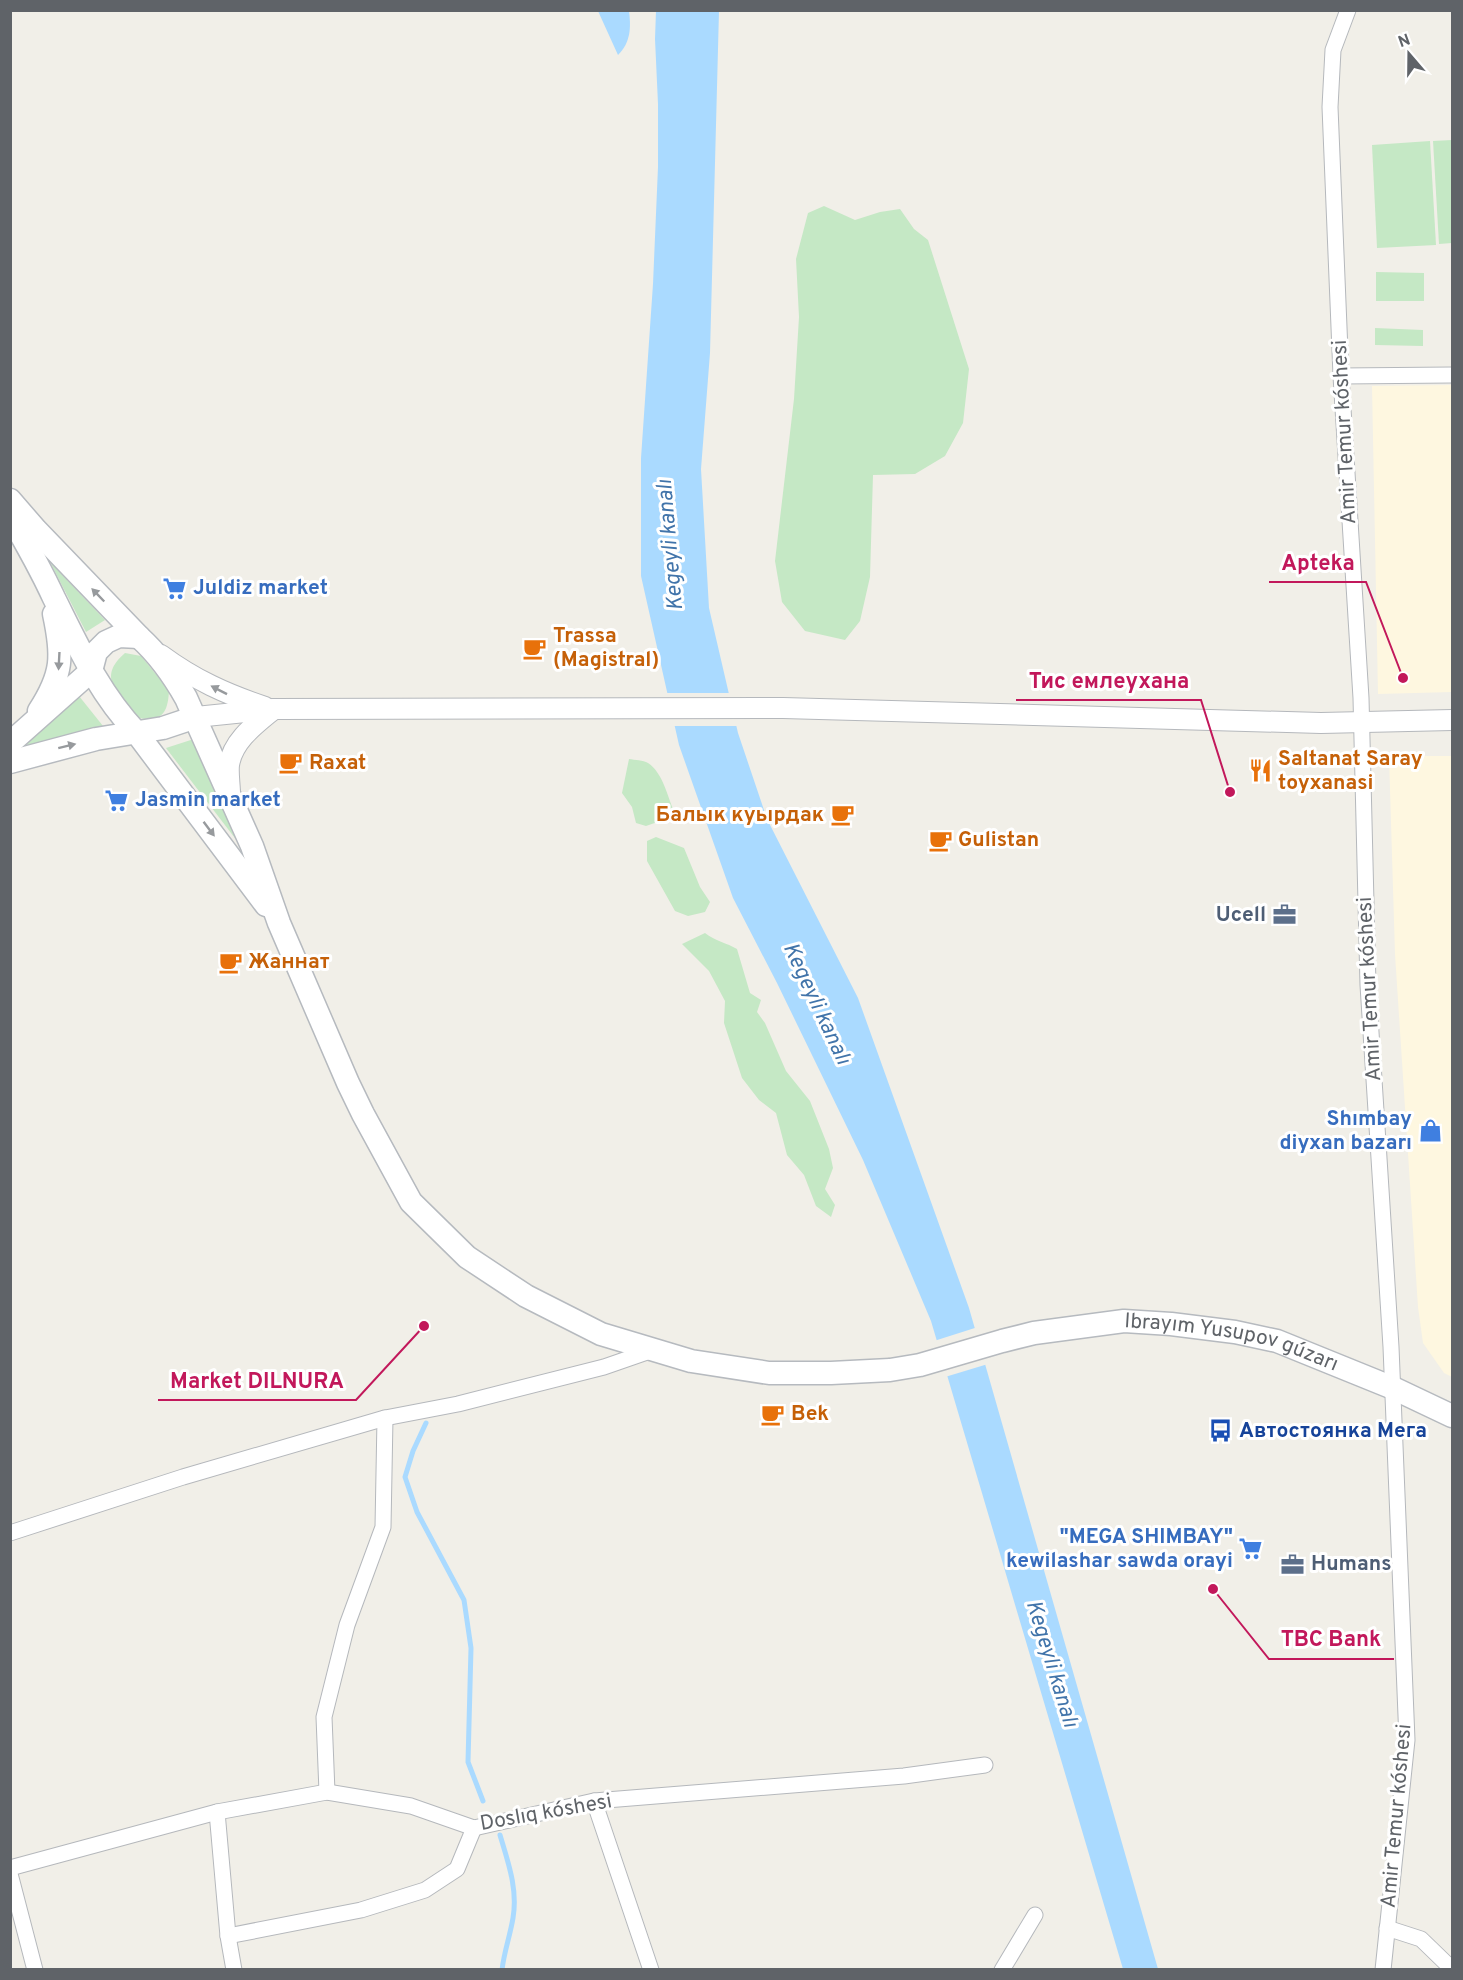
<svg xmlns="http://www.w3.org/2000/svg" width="1463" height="1980" font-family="Overpass,sans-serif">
  <rect width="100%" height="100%" fill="#f1efe8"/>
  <g fill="#fef7e0">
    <path d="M 1452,385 L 1452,692 L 1378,694 L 1372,386 Z"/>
    <path d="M 1389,756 L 1452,756 L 1452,1377 L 1444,1373 L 1423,1343 L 1418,1307 L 1395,954 Z"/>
  </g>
  <g fill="#c5e8c5">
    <path d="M 1452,140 L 1452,243 L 1439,244 L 1433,141 Z"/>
    <path d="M 1430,141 L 1436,245 L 1377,248 L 1372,145 Z"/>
    <path d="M 824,206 L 855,220 L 880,212 L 900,209 L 914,229 L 928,240 L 969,369 L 963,423 L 945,456 L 915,474 L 873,475 L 870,577 L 860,621 L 845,640 L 805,631 L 782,602 L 775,561 L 794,399 L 799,317 L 796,259 L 808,213 Z"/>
    <path d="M 1376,272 L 1424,273 L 1424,301 L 1376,301 Z"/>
    <path d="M 1375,328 L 1423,330 L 1423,346 L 1375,345 Z"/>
    <path d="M 50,562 L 105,620 L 86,632 Z"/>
    <path d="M 125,653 L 141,656 L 169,690 C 168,712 163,722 139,718 C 120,694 95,679 125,653 Z"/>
    <path d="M 79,696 L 103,726 L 25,746 Z"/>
    <path d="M 197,738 L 244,850 L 166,748 Z"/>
    <path d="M 629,759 C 635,760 643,760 648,763 C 662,772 667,794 673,809 L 669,818 L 646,826 L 636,823 L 632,807 L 622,793 Z"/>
    <path d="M 656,837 L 684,848 L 700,887 L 710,902 L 705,912 L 688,916 L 675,911 L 647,861 L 647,841 Z"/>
    <path d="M 705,933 C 715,941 727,943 737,949 L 750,993 L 761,1000 L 757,1012 L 765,1023 L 786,1071 L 810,1101 L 829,1149 L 833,1168 L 825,1189 L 835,1205 L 831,1217 L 816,1206 L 804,1175 L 787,1155 L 776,1113 L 759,1100 L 742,1078 L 724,1023 L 725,1001 L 709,971 L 682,944 Z"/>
  </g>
  <g fill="#aadaff">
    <path d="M 598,11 L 629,11 C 631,27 631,42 618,55 Z"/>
    <path d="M 656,11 L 719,11 L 710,353 L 701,469 L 709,608 L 738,733 L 767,819 L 858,998 L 969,1308 L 1158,1969 L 1123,1969 L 931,1321 L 863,1160 L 777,983 L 733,898 L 679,745 L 641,576 L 641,458 L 653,284 L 658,167 L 658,104 L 655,39 Z"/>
  </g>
  <g fill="#f1efe8">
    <path d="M 665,693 L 732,693 L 739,726 L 671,726 Z"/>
    <path d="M 978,1327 L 988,1364 L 945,1377 L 934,1341 Z"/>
  </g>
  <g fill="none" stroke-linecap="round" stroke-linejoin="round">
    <g stroke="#aadaff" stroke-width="5">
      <path d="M 426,1423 L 413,1451 L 405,1477 L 417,1512 L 464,1600 L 471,1648 L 468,1762 L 483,1801"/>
      <path d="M 500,1835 C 508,1862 518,1889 513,1918 C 510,1936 504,1952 502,1970"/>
    </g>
    <defs>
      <g id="minor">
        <path d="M 1348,10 L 1333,50 L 1330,107 L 1341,376 L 1361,698 L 1368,985 L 1391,1347 L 1407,1740 L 1383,1970"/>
        <path d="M 1341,376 L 1452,375"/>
        <path d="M 10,1533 L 183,1477 L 385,1418 L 458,1404 L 604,1367 L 653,1350"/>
        <path d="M 327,1792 L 324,1717 L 347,1625 L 383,1527 L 385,1418"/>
        <path d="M 594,1801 L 651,1970"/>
        <path d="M 217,1812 L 228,1936 L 234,1970"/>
        <path d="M 10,1868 L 217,1812 L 327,1792 L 411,1806 L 474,1828 L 594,1801 L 904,1776 L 985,1765"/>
        <path d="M 10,1874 L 35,1970"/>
        <path d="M 1387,1928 L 1421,1939 L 1452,1969"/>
        <path d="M 228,1936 L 361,1910 L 425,1890 L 457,1869 L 474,1828"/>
        <path d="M 1002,1970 L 1035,1915"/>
      </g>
      <g id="tertiary">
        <path d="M 161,655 C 195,680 226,694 265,707"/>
        <path d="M 196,717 L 274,709 L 783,708 L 1321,723 L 1452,720"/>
        <path d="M 230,794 C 230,785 228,774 229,765 C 233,740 256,724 274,709"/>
      </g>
      <g id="secondary">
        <path id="s1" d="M 10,500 L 36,530 L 139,637 C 159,655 173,675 186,698 L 252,846 L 279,923 L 348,1083 L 363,1114 L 411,1202 L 467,1257 L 526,1296 L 601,1334 L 691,1361 L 769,1373 L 831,1373 L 890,1370 L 920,1365 L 1002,1341 L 1034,1333 L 1124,1321 L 1171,1324 L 1235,1332 L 1277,1341 L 1393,1388 L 1452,1416"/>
        <path d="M 10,516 C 26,543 41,570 54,598 C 78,646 99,693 136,732 L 266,905"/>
        <path d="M 39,711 C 63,674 63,656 54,614"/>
        <path d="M 10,743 L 91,671 L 96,652 L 106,642 L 119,636 L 139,637"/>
        <path d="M 10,762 L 96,739 L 163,728 L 196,717"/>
      </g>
    </defs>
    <use href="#minor" stroke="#b5b8bc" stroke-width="17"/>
    <use href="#tertiary" stroke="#b5b8bc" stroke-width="22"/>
    <use href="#secondary" stroke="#b6babf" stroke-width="25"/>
    <use href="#minor" stroke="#fff" stroke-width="15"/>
    <use href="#tertiary" stroke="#fff" stroke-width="20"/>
    <use href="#secondary" stroke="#fff" stroke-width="22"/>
  </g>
  <defs><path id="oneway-solid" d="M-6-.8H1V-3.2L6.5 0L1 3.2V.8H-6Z" transform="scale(1.5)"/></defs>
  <g fill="#979a9d">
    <use href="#oneway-solid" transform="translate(98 595) rotate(-134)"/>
    <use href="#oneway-solid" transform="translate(59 661) rotate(93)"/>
    <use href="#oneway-solid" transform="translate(219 690) rotate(-153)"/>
    <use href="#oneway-solid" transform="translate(67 746) rotate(-14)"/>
    <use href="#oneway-solid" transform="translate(209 829) rotate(53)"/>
  </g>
  <defs>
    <symbol id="supermarket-bare" viewBox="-9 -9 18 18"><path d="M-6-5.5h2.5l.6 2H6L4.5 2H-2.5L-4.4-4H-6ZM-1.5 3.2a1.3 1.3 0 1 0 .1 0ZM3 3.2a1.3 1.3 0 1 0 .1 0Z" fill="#3f7fe0" stroke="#fff" stroke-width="2.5" paint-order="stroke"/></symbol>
    <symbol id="cafe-bare" viewBox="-9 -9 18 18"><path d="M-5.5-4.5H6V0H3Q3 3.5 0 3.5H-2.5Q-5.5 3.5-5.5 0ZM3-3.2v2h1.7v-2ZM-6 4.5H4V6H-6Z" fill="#e8710a" stroke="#fff" stroke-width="2.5" paint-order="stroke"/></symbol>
    <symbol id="restaurant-bare" viewBox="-9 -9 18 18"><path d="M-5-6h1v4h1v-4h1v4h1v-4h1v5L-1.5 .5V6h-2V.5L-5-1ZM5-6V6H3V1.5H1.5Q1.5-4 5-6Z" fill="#e8710a" stroke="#fff" stroke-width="2.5" paint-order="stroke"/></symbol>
    <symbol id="office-bare" viewBox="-9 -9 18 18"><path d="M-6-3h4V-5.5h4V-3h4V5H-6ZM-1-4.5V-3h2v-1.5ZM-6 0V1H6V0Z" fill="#5c6f8a" stroke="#fff" stroke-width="2.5" paint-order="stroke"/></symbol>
    <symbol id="shop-bare" viewBox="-9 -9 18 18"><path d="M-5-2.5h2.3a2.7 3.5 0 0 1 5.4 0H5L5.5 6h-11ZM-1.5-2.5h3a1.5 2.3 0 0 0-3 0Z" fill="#3f7fe0" stroke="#fff" stroke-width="2.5" paint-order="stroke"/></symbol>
    <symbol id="bus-bare" viewBox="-9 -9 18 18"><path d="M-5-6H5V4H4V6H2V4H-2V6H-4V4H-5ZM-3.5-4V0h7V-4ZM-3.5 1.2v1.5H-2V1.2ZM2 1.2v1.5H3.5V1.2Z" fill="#1a4fb4" stroke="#fff" stroke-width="2.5" paint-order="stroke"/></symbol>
  </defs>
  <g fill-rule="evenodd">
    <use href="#supermarket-bare" x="158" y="572" width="33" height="33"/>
    <use href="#cafe-bare" x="518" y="632" width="33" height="33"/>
    <use href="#cafe-bare" x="274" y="746" width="33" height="33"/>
    <use href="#restaurant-bare" x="1244" y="754" width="33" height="33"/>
    <use href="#supermarket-bare" x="100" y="784" width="33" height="33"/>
    <use href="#cafe-bare" x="826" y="798" width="33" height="33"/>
    <use href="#cafe-bare" x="924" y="824" width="33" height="33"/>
    <use href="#office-bare" x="1268" y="898" width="33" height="33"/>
    <use href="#cafe-bare" x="214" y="946" width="33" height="33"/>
    <use href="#shop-bare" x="1414" y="1114" width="33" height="33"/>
    <use href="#cafe-bare" x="756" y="1398" width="33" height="33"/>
    <use href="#bus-bare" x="1204" y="1414" width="33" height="33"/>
    <use href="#supermarket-bare" x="1234" y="1532" width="33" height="33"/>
    <use href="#office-bare" x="1276" y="1548" width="33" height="33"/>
  </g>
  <g text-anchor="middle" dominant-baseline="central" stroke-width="6" stroke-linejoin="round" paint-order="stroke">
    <g font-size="21" fill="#5f6368" stroke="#fff">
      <text transform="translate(1345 432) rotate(-93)">Amir Temur kóshesi</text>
      <text transform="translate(1370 989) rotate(-93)">Amir Temur kóshesi</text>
      <text stroke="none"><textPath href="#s1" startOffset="1695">Ibrayım Yusupov gúzarı</textPath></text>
      <text transform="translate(546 1813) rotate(-10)">Doslıq kóshesi</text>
      <text transform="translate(1397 1816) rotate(-85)">Amir Temur kóshesi</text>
    </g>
    <g font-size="21" font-weight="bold" fill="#366cbe" stroke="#fff" text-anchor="start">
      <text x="193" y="588">Juldiz market</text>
      <text x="135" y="800">Jasmin market</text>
      <text x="1412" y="1119" text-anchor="end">Shımbay<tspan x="1412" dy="24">diyxan bazarı</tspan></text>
      <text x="1233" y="1537" text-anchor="end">"MEGA SHIMBAY"<tspan x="1233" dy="24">kewilashar sawda orayi</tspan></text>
    </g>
    <g font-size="21" font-weight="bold" fill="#c56008" stroke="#fff" text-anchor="start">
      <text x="553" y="636">Trassa<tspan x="553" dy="24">(Magistral)</tspan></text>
      <text x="1278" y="759">Saltanat Saray<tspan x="1278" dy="24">toyxanasi</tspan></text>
      <text x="309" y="763">Raxat</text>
      <text x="824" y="815" text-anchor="end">Балык куырдак</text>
      <text x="958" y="840">Gulistan</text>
      <text x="248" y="962">Жаннат</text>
      <text x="791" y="1414">Bek</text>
    </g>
    <g font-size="21" font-weight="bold" fill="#4e5e75" stroke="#fff" text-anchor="end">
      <text x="1266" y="915">Ucell</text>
      <text x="1311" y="1564" text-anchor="start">Humans</text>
    </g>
    <g font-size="21" font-weight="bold" fill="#164399" stroke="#fff" text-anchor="start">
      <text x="1239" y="1431">Автостоянка Мега</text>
    </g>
    <g font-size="22" font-style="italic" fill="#4174aa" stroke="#fff">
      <text transform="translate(671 545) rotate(-95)">Kegeyli kanalı</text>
      <text transform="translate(816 1004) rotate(65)">Kegeyli kanalı</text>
      <text transform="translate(1051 1664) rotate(73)">Kegeyli kanalı</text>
    </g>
  </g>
  <path fill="none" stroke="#c2185b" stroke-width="2" d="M1403 678L1366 582H1269M1230 792L1201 700H1016M424 1326L356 1400H158M1213 1589L1269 1659H1394"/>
  <g fill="#c2185b" stroke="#fff" stroke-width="2">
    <circle cx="1403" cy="678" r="6"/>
    <circle cx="1230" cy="792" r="6"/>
    <circle cx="424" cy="1326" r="6"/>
    <circle cx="1213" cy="1589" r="6"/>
  </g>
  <g font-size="22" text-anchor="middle" font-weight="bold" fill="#c2185b" stroke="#fff" stroke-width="6" stroke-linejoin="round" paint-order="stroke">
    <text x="1318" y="570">Apteka</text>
    <text x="1109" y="688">Тис емлеухана</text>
    <text x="257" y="1388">Market DILNURA</text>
    <text x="1331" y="1646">TBC Bank</text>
  </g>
  <rect width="1463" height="1980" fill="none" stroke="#5f6368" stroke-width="24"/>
  <g transform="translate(1409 54) rotate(340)" stroke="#ffffff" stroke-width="4.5" paint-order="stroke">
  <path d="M0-4.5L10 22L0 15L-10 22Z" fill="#5f6368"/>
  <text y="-9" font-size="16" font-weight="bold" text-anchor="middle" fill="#5f6368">N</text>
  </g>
</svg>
